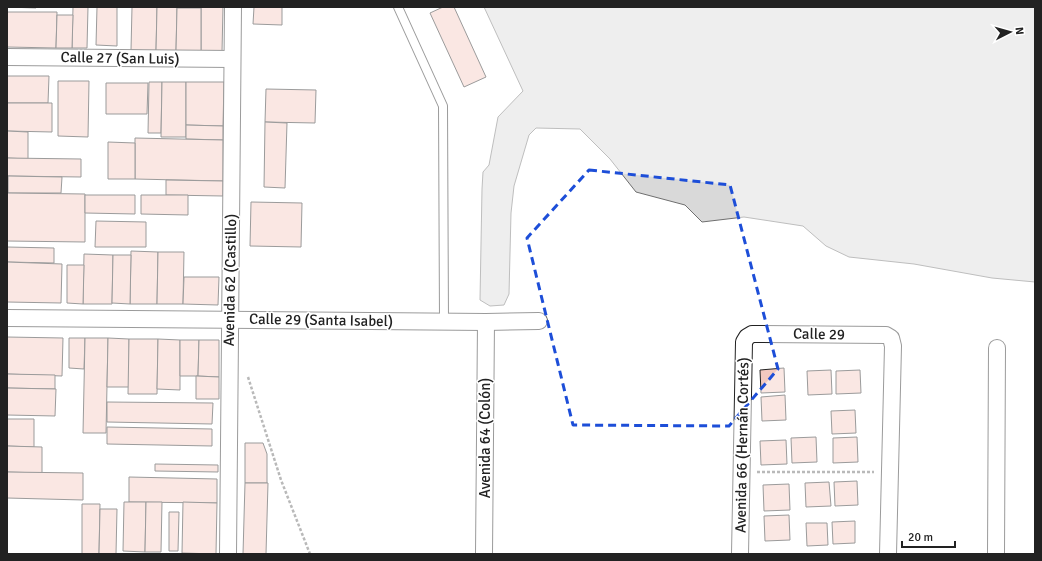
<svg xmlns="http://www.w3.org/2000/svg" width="1042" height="561" font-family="Signika,sans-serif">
  <rect width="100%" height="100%" fill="#fff"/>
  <path fill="#d9d9d9" stroke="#6f6f6f" d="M 484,7 L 1035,7 L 1035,282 L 992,278 L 914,264 L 849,257 L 826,246 L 803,226 L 744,217 L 702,222 L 685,205 L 636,192 L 610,159 L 580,129 L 536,128 L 529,135 L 514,186 L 511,213 L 509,294 L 504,305 L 490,306 L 480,300 L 482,189 L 483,172 L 489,165 L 498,117 L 523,91 Z"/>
  <g fill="#f3c9c0" stroke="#222">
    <path d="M 7,7 L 36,7 L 36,8 Z"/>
    <path d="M 73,7 L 88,7 L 87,48 L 72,48 Z"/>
    <path d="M 97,7 L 117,7 L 117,46 L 96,45 Z"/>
    <path d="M 132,7 L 157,7 L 156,51 L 131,50 Z"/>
    <path d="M 157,7 L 177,7 L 176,51 L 156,51 Z"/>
    <path d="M 201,7 L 223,7 L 222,52 L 201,51 Z"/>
    <path d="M 254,7 L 282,7 L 282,25 L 253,24 Z"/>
    <path d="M 443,7 L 454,7 L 486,77 L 464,87 L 430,13 Z"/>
    <path d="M 177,8 L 201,8 L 201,51 L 176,51 Z"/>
    <path d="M 7,12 L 57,12 L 56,48 L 7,47 Z"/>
    <path d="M 57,15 L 73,15 L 72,48 L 56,48 Z"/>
    <path d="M 7,76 L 49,76 L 48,103 L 7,103 Z"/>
    <path d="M 58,81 L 89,81 L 88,137 L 58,136 Z"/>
    <path d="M 149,82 L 162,82 L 161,133 L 148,133 Z"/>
    <path d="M 162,82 L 186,82 L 186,137 L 161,137 Z"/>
    <path d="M 186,82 L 224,82 L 223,126 L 186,125 Z"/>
    <path d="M 106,83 L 148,83 L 147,114 L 106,114 Z"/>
    <path d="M 266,89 L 316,90 L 315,123 L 265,122 Z"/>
    <path d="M 7,103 L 52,103 L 52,132 L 7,131 Z"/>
    <path d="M 265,122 L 287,123 L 285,188 L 264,187 Z"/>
    <path d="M 186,125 L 223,126 L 223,140 L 186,139 Z"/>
    <path d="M 7,131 L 28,132 L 28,159 L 7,158 Z"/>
    <path d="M 135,138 L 223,140 L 223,181 L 135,179 Z"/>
    <path d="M 108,142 L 135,143 L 135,179 L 108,179 Z"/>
    <path d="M 7,158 L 81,159 L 81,177 L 7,176 Z"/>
    <path d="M 8,176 L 62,177 L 61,193 L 8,193 Z"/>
    <path d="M 166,180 L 223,181 L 223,196 L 166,195 Z"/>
    <path d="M 7,193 L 85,194 L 85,242 L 7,241 Z"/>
    <path d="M 85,195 L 135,195 L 135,214 L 85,213 Z"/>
    <path d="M 141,195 L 188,195 L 188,215 L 141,214 Z"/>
    <path d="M 251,202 L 302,203 L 301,247 L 250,246 Z"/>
    <path d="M 96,221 L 146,222 L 146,247 L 95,247 Z"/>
    <path d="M 7,247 L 54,248 L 54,263 L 7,262 Z"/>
    <path d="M 131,251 L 158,252 L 157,304 L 130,304 Z"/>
    <path d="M 158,252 L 184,252 L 183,304 L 157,304 Z"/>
    <path d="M 84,254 L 113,255 L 112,304 L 83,304 Z"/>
    <path d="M 113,255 L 131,255 L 130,304 L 112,303 Z"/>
    <path d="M 7,262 L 62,264 L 61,303 L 7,302 Z"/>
    <path d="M 67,265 L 84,265 L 83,304 L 67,303 Z"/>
    <path d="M 184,277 L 219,277 L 218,305 L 183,304 Z"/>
    <path d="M 7,337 L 63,338 L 62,376 L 7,374 Z"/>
    <path d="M 69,338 L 85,338 L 84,369 L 69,368 Z"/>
    <path d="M 85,338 L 108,338 L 106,433 L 83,433 Z"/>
    <path d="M 108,338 L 129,339 L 129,387 L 107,387 Z"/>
    <path d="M 129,339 L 158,339 L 157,394 L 128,394 Z"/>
    <path d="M 158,339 L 180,340 L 180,390 L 157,389 Z"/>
    <path d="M 180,340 L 199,340 L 198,376 L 180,376 Z"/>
    <path d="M 199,340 L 219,340 L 219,377 L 198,376 Z"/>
    <path d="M 784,368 L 785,392 L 761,393 L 760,370 Z"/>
    <path d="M 831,370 L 832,394 L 808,395 L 807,371 Z"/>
    <path d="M 860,370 L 861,393 L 836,394 L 836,371 Z"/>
    <path d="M 7,374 L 55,375 L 55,389 L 7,388 Z"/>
    <path d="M 196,376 L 219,377 L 219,399 L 196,399 Z"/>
    <path d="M 7,388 L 56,389 L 55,416 L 7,415 Z"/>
    <path d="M 785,395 L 786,420 L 762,421 L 761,397 Z"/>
    <path d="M 107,402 L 213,403 L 212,424 L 107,422 Z"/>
    <path d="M 855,410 L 856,433 L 832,434 L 831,411 Z"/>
    <path d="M 7,419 L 34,419 L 34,447 L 7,446 Z"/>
    <path d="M 107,427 L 212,429 L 212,446 L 107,444 Z"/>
    <path d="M 816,437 L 817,462 L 792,463 L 791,438 Z"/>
    <path d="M 857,437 L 858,462 L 833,463 L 833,438 Z"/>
    <path d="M 786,440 L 787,464 L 761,465 L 760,441 Z"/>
    <path d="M 245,443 L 263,443 L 267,454 L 267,483 L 245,483 Z"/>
    <path d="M 7,446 L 42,447 L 42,473 L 7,472 Z"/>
    <path d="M 155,464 L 218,465 L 218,472 L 155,471 Z"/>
    <path d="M 7,472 L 83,473 L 83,500 L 7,498 Z"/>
    <path d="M 129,477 L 217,479 L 217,503 L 129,502 Z"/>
    <path d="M 857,481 L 858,505 L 835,506 L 834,482 Z"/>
    <path d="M 829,482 L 831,506 L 806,507 L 805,483 Z"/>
    <path d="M 245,483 L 268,483 L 266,554 L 243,554 Z"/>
    <path d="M 789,484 L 790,510 L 764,511 L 763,485 Z"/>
    <path d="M 124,502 L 146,502 L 145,552 L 123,551 Z"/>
    <path d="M 146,502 L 162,502 L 161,552 L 145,552 Z"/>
    <path d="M 183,502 L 217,503 L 216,554 L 182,553 Z"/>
    <path d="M 82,504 L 100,504 L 99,554 L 82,554 Z"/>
    <path d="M 100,509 L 117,509 L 116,554 L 99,554 Z"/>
    <path d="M 169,512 L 179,512 L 178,551 L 169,551 Z"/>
    <path d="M 789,515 L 790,540 L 765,541 L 764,516 Z"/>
    <path d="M 855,521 L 855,543 L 833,544 L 832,522 Z"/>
    <path d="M 806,523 L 827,523 L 828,545 L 807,546 Z"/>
  </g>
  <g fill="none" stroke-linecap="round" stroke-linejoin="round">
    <defs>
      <path id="lane" d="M 398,7 L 443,106 L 444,321"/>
      <g id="street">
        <path d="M 7,57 L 232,59"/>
        <path d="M 7,318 L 486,322 L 539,321"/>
        <path d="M 228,554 L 233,7"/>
        <path d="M 484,554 L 486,322"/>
        <path d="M 740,554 L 744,342 L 747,337 L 752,334 L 886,335 L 891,338 L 893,346 L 888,554"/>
        <path d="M 996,554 L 997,348"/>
      </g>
    </defs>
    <use href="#lane" stroke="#222" stroke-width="10"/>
    <use href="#street" stroke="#222" stroke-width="18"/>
    <g stroke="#646464" stroke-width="2.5" stroke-dasharray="3 2" stroke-linecap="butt">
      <path d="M 248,377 L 281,480 L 310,554"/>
      <path d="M 757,472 L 874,472"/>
    </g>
    <use href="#lane" stroke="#fff" stroke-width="8"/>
    <use href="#street" stroke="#fff" stroke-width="16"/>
  </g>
  <path d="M0 0H1042V561H0ZM 589,170 L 730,185 L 778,369 L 729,426 L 573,425 L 527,238 Z" fill="#fff" fill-opacity=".55" fill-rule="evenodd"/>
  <path fill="none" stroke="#1d4ed8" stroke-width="3" stroke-dasharray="8 5" stroke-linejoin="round" d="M 589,170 L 730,185 L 778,369 L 729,426 L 573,425 L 527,238 Z"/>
  <g text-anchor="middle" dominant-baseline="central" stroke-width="3" stroke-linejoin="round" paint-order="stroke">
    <g font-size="15" fill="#222" stroke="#fff">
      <text transform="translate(120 58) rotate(1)">Calle 27 (San Luis)</text>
      <text transform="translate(230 280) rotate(-89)">Avenida 62 (Castillo)</text>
      <text transform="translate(321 320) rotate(1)">Calle 29 (Santa Isabel)</text>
      <text transform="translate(819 334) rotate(1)">Calle 29</text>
      <text transform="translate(485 438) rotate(-90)">Avenida 64 (Colón)</text>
      <text transform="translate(742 445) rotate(-89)">Avenida 66 (Hernán Cortés)</text>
    </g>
  </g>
  <rect width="1042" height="561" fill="none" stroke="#222222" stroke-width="16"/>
  <g transform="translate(1010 32) rotate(84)" stroke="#ffffff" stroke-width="3" paint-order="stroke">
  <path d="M0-3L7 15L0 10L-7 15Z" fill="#222222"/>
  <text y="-6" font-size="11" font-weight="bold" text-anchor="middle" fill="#222222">N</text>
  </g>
  <path d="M902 541v6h53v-6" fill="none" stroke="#222222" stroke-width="2"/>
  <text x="908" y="541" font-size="12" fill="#222222" stroke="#ffffff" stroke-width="3" paint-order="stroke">20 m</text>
</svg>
